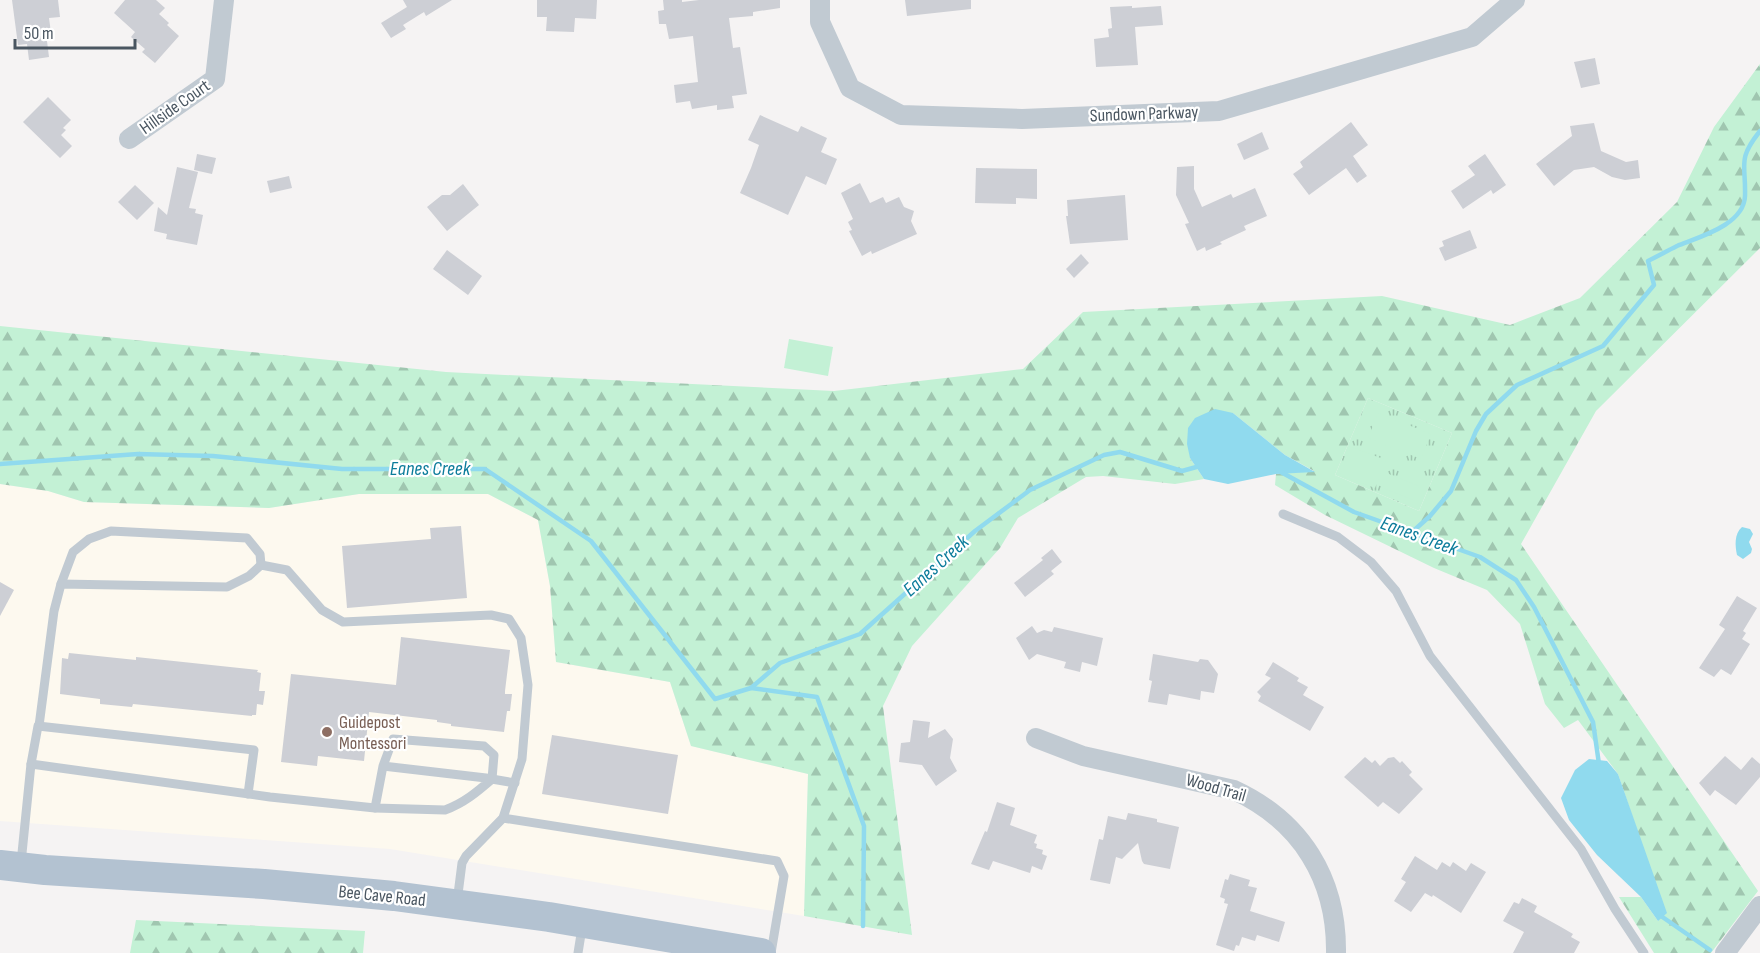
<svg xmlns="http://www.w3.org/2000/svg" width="1760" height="953" font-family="'Sofia Sans Condensed',sans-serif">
  <defs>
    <pattern id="grass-tufts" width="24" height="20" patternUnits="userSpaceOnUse" patternTransform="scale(1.5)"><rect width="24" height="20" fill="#c3f1d5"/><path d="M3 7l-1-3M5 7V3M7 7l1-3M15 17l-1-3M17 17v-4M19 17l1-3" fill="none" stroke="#a0c6b0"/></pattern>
    <pattern id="forest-firs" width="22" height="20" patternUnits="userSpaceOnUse" patternTransform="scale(1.5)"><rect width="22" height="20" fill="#c3f1d5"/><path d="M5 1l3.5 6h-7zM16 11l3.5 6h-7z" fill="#a0c6b0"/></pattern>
  </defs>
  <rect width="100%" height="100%" fill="#f5f3f3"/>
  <path fill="#fdf9ef" d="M 0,484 L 48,491 L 84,502 L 269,508 L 359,494 L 488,494 L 538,520 L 550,586 L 556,662 L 670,682 L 691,746 L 808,774 L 804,916 L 390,849 L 0,821 Z"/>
  <path fill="url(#grass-tufts)" d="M 1368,398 L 1452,433 L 1419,511 L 1335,475 Z"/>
  <g fill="url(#forest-firs)" fill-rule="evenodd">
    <path d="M 1760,64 L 1760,248 L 1596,411 L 1521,544 L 1758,891 L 1711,953 L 1654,953 L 1619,897 L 1641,897 L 1658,921 L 1637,830 L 1618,774 L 1578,720 L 1564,728 L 1545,704 L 1520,624 L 1487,590 L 1434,568 L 1325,515 L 1275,485 L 1276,474 L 1314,471 L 1285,455 L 1233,413 L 1190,458 L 1204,479 L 1175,484 L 1103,476 L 1086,477 L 1018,518 L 1000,548 L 912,646 L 883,706 L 912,935 L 804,916 L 808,774 L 691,746 L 670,682 L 556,662 L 550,586 L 538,520 L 488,494 L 359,494 L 269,508 L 84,502 L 48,491 L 0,484 L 0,326 L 446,372 L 834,391 L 1023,369 L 1083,312 L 1382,296 L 1510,325 L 1580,298 L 1677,202 L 1714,127 ZM 1368,398 L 1452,433 L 1419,511 L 1335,475 Z"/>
    <path d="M 136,920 L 365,931 L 363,953 L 130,953 Z"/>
  </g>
  <g fill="#c3f1d5">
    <path d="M 789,339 L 833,347 L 828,376 L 784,368 Z"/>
    <path d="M 1378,413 L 1431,434 L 1421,459 L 1368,438 Z"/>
    <path d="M 1351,447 L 1386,460 L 1375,488 L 1340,475 Z"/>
    <path d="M 1389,474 L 1419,486 L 1413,500 L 1383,488 Z"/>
  </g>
  <g fill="#90daee">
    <path d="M 1215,409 L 1233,413 L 1285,455 L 1315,472 L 1276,474 L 1228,484 L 1204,479 L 1190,458 L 1187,444 L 1188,428 L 1195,418 Z"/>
    <path d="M 1742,527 L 1750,529 L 1753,534 L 1749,542 L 1752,549 L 1751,553 L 1743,559 L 1737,555 C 1735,546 1734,534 1742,527 Z"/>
    <path d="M 1589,759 L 1607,761 L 1618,774 L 1667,913 L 1658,921 L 1641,897 L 1597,855 L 1569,820 L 1561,798 L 1575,770 Z"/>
  </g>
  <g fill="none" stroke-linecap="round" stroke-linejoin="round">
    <g stroke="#90daee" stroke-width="4.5">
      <path d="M 0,464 L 138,454 L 213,456 L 342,469 L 485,469 L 591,541 L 715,699 L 751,688 L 780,663 L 860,634 L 975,531 L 1030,490 L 1104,455 L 1120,452 L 1182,471 L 1200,466"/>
      <path d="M 1279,471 L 1354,512 L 1480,557 L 1516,580 L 1534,607 L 1593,722 L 1599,764"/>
      <path d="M 1411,533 L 1430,516 L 1451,491 L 1476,431 L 1486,414 L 1517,385 L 1603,346 L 1654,285 L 1648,261 C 1658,256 1667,251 1677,246 C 1699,237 1744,225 1745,196 C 1746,163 1737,160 1760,131"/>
      <path d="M 751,688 L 817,697 L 864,826 L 863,926"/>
      <path d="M 1659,913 L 1661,916 L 1710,950"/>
    </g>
  </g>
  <g fill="#cdcfd5">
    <path d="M 12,0 L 58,0 L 60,17 L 49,18 L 52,40 L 47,41 L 49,57 L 29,60 L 27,44 L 18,45 Z"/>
    <path d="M 125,0 L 156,0 L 165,8 L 159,14 L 169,23 L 167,25 L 179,36 L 155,63 L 142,52 L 145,49 L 131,37 L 135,32 L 114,13 Z"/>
    <path d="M 403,0 L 452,0 L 426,16 L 424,12 L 403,25 L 406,29 L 391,38 L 381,23 L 407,7 Z"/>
    <path d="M 537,0 L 597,0 L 596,19 L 575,18 L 574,32 L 546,31 L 547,17 L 537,17 Z"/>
    <path d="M 663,0 L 682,0 L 682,2 L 699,0 L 780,0 L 780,8 L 753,12 L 753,16 L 729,18 L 733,48 L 740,47 L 747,94 L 732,96 L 734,108 L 717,110 L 717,105 L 692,109 L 690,101 L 676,103 L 674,85 L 698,82 L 693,36 L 669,39 L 666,24 L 659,24 L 658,11 L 664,10 Z"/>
    <path d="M 905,0 L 971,0 L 971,9 L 907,16 Z"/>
    <path d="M 1132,6 L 1132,8 L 1161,6 L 1163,25 L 1135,27 L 1138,65 L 1096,67 L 1094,39 L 1109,37 L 1108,29 L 1112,28 L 1110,7 Z"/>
    <path d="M 1595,58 L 1600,84 L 1581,88 L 1574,62 Z"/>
    <path d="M 48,97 L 71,120 L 63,128 L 66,130 L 61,135 L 72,146 L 60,158 L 23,122 Z"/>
    <path d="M 760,115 L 798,132 L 801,126 L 827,138 L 821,152 L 837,159 L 826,185 L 806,176 L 788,215 L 740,193 L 751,168 L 759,145 L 748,140 Z"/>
    <path d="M 1351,122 L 1368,145 L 1353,156 L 1367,176 L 1357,183 L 1346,168 L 1309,195 L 1293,174 L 1303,167 L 1300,162 Z"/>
    <path d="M 1594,123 L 1601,151 L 1626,162 L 1638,160 L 1640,178 L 1625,180 L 1612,177 L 1594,167 L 1574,170 L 1554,186 L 1536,164 L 1572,136 L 1570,126 Z"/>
    <path d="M 1262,132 L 1269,149 L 1244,160 L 1237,144 Z"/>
    <path d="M 197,154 L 216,158 L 212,174 L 194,170 Z"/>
    <path d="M 1485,154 L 1506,185 L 1493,194 L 1491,190 L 1463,209 L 1451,191 L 1475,175 L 1468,166 Z"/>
    <path d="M 1194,166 L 1194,189 L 1202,207 L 1231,194 L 1233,198 L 1255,188 L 1267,216 L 1244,226 L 1246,230 L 1220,242 L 1222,244 L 1206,251 L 1205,247 L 1197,251 L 1185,224 L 1189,223 L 1176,195 L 1177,167 Z"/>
    <path d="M 177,167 L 198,172 L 189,208 L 196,209 L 195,213 L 203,215 L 197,245 L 166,239 L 167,234 L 154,231 L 158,207 L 167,215 Z"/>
    <path d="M 976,168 L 1037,169 L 1037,199 L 1016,198 L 1016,204 L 975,203 Z"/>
    <path d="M 289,176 L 292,188 L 270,193 L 267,181 Z"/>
    <path d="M 860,183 L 870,203 L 883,197 L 886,203 L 899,197 L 904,207 L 914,211 L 911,221 L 917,234 L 872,254 L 871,251 L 862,256 L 849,231 L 852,230 L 848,222 L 853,219 L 841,193 Z"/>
    <path d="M 463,184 L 479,205 L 447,231 L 427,207 L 442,195 L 450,195 Z"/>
    <path d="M 135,185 L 154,203 L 137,220 L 118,202 Z"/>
    <path d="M 1125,195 L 1128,240 L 1070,244 L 1066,216 L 1068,216 L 1067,200 Z"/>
    <path d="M 1470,230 L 1477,248 L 1445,261 L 1439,248 L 1444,246 L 1442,241 Z"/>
    <path d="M 447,250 L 482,276 L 468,295 L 433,269 Z"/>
    <path d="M 1081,254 L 1089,263 L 1074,278 L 1066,269 Z"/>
    <path d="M 461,526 L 467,598 L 347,608 L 342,546 L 431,539 L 430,528 Z"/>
    <path d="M 1052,549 L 1062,562 L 1051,571 L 1054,574 L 1025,597 L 1014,583 L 1043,560 L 1041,558 Z"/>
    <path d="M 0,582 L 14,590 L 0,616 Z"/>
    <path d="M 1737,596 L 1757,608 L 1743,631 L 1746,633 L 1742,639 L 1750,644 L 1731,675 L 1721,669 L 1714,677 L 1699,668 L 1725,629 L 1719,625 Z"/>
    <path d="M 1032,626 L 1037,633 L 1044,630 L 1052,632 L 1054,627 L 1103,638 L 1097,666 L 1082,662 L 1080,672 L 1064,668 L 1066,662 L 1037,654 L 1029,660 L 1016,638 Z"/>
    <path d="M 401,637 L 510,650 L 505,691 L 505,694 L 512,694 L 510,711 L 507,711 L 504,732 L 451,726 L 451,724 L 437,722 L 437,720 L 369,712 L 364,761 L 318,756 L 317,766 L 281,762 L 291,674 L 396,685 Z"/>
    <path d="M 69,653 L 136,660 L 136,657 L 258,670 L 257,672 L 261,673 L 259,691 L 265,691 L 263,705 L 257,704 L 256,715 L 252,715 L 252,716 L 133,704 L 132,707 L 100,704 L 100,699 L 60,694 L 62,658 L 68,659 Z"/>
    <path d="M 1153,654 L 1198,662 L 1200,659 L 1208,660 L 1218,674 L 1214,693 L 1201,691 L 1200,700 L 1169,694 L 1167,705 L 1148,702 L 1152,681 L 1149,680 Z"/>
    <path d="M 1273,662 L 1299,678 L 1297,681 L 1308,687 L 1303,695 L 1324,707 L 1310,731 L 1258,701 L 1261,696 L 1257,692 L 1271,678 L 1265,675 Z"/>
    <path d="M 913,720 L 930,722 L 928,738 L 945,729 L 953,739 L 950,758 L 957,771 L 936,786 L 922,765 L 899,762 L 901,743 L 910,742 Z"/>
    <path d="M 552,735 L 678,755 L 668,814 L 542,794 Z"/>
    <path d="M 1725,756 L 1741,770 L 1752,757 L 1760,764 L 1760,777 L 1736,805 L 1715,790 L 1710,796 L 1699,783 Z"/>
    <path d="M 1365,757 L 1372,763 L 1375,760 L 1380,766 L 1388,758 L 1394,757 L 1400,763 L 1402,761 L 1412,772 L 1409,775 L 1423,789 L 1399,814 L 1383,802 L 1378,807 L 1344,777 Z"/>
    <path d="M 997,802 L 1015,808 L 1010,825 L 1037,835 L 1034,843 L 1037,844 L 1036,848 L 1043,850 L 1042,854 L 1047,856 L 1042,870 L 1032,866 L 1030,873 L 993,861 L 989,870 L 971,864 L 985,831 L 987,832 Z"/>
    <path d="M 1128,813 L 1157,819 L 1157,822 L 1179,827 L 1170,869 L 1144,864 L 1142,861 L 1138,843 L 1122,859 L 1116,857 L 1110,884 L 1090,880 L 1099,839 L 1103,840 L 1108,816 L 1126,820 Z"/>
    <path d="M 1415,856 L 1437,870 L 1442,862 L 1450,867 L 1453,862 L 1466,871 L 1471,863 L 1486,872 L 1461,913 L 1433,895 L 1432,897 L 1425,893 L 1411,912 L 1394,901 L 1406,882 L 1401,879 Z"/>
    <path d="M 1230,874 L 1250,880 L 1248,886 L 1257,888 L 1250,911 L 1285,922 L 1279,942 L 1257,935 L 1255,941 L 1242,937 L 1239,946 L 1236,945 L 1234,951 L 1216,945 L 1228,904 L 1224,903 L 1225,899 L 1220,897 L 1225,879 L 1228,880 Z"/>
    <path d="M 1522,898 L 1537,906 L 1534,912 L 1561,927 L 1573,934 L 1571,937 L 1580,942 L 1574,953 L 1513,953 L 1524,932 L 1503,921 L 1514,902 L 1519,904 Z"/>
  </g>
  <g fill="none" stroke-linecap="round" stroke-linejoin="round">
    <g stroke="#c1cad2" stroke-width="9">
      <path d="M 1283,514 L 1338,537 L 1371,562 L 1396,591 L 1430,656 L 1581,849 L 1615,909 L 1644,953"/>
      <path d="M 61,584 L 73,552 L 89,539 L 111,531 L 247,538 L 260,554 L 261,565"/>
      <path d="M 39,726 L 54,611 L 61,584 L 227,587 L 249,576 L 261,565 L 287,570 L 322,610 L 343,622 L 491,615 L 509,619 L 521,638 L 528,685 L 522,759 L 503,818 L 466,856 L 462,863 L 457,902"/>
      <path d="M 31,764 L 270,797 L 375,808"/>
      <path d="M 383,766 L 393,739 L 484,746 L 494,755 L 492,779 C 477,792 464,803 445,810 L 375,808 L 383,766 L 486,778 L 515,783"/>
      <path d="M 503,818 L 777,861 L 784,876 L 771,953"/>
      <path d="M 21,863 L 31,764 L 38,726 L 254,750 L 248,794"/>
      <path d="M 578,953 L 582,928"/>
    </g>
    <g stroke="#c1cad2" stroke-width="20">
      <path d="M 820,0 L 820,22 L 850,88 L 901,115 L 1022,119 L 1219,111 L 1472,37 L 1515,0"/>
      <path d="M 129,139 L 215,79 L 224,0"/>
      <path d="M 1036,738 L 1083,756 L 1234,790 C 1301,821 1337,879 1336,953"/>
      <path d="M 1725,953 L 1760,906"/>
    </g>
    <path stroke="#b3c2d1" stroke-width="30" d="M 0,865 L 45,870 L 264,884 L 394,896 L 549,917 L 761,953"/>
  </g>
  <circle fill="#8d6e63" stroke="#fff" stroke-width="2" cx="327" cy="732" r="6"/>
  <g text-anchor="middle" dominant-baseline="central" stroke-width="4.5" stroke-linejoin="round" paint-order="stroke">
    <g font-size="18" fill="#4a5661" stroke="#fff">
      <text transform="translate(175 107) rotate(-35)">Hillside Court</text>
      <text transform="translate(1144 114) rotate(-2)">Sundown Parkway</text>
      <text transform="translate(1216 788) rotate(16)">Wood Trail</text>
      <text transform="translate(382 896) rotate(6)">Bee Cave Road</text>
    </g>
    <g font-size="18" fill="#785e54" stroke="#fff" text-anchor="start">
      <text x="339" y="722">Guidepost<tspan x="339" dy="21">Montessori</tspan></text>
    </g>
    <g font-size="20" font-style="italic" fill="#0c7c9b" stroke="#fff">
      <text x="430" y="469">Eanes Creek</text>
      <text transform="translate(1419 536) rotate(20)">Eanes Creek</text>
      <text transform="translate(936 566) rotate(-42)">Eanes Creek</text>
    </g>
  </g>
  <path d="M15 39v9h120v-9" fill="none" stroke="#4a5661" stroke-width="3"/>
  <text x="24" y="39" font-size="18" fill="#4a5661" stroke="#ffffff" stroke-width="4.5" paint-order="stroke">50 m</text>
</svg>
